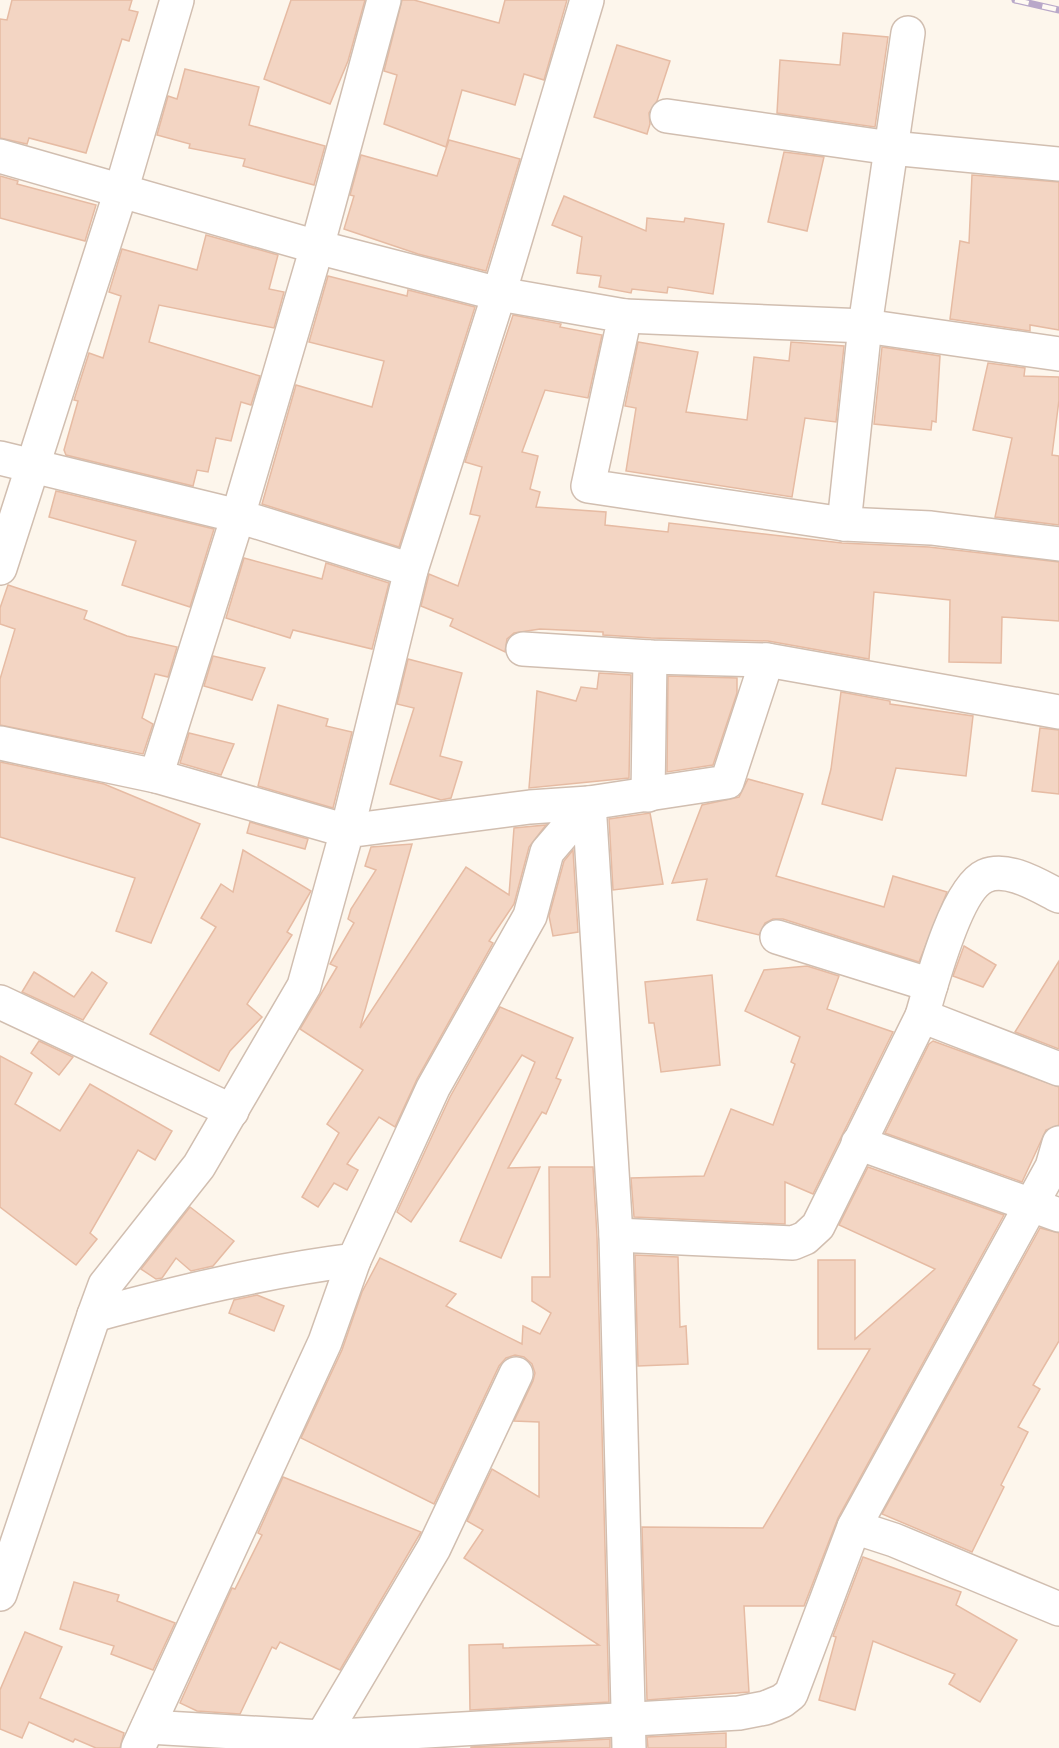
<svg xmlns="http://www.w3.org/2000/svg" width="1059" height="1748" font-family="'DejaVu Sans',sans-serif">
  <rect width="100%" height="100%" fill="#fdf6ec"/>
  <g fill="#f3d5c3" stroke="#e6bba3" stroke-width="1.5">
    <path d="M 12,0 L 132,0 L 129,10 L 138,12 L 129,41 L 122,39 L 86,153 L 29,138 L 27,144 L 0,138 L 0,19 L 7,20 Z"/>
    <path d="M 291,0 L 365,0 L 348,61 L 330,104 L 264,79 Z"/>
    <path d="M 402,0 L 414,0 L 499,23 L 505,0 L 567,0 L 544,80 L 524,74 L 515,105 L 462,90 L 446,147 L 384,124 L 397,75 L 384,71 Z"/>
    <path d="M 843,33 L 888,37 L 875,127 L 777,113 L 780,60 L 840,65 Z"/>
    <path d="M 617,45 L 670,61 L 657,101 L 649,113 L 650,124 L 647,134 L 594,117 Z"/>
    <path d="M 185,69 L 259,87 L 249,125 L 325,146 L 314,185 L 243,166 L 245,159 L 189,148 L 190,144 L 157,135 L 168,96 L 177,99 Z"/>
    <path d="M 449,140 L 520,159 L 486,271 L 418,254 L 344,229 L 354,196 L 350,195 L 361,155 L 437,176 Z"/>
    <path d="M 784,152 L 824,157 L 807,231 L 768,222 Z"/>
    <path d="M 972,175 L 1059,182 L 1059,330 L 1030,325 L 1030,331 L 950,319 L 960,241 L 969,243 Z"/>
    <path d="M 0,176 L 18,181 L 17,184 L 96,205 L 85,241 L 0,218 Z"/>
    <path d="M 564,196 L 646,231 L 647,218 L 684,222 L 685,218 L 724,224 L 713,294 L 668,287 L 667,293 L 632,289 L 631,293 L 599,287 L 601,276 L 577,273 L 582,237 L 552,225 Z"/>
    <path d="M 206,235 L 278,255 L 269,289 L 284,292 L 274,328 L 159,305 L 149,342 L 260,376 L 251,405 L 241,402 L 231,441 L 216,438 L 208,472 L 197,470 L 193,486 L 66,455 L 64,450 L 78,401 L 74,400 L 89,353 L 103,358 L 121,296 L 109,292 L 122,249 L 197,270 Z"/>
    <path d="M 328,276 L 407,296 L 408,290 L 475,307 L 399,547 L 262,504 L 296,385 L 372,407 L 384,361 L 309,342 Z"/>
    <path d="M 513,315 L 561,324 L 560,327 L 602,335 L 588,398 L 545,390 L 522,452 L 538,456 L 530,489 L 540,492 L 536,507 L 606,512 L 605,525 L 668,532 L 669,523 L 842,543 L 929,547 L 1059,562 L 1059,621 L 1002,617 L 1001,663 L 949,662 L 950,600 L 874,592 L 869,659 L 768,641 L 651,638 L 603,635 L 603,632 L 540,629 L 514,633 L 507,639 L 505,652 L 450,626 L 453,619 L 421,606 L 429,574 L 458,586 L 480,516 L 470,514 L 482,467 L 465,462 Z"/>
    <path d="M 638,342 L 698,352 L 686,412 L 747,420 L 754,357 L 789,361 L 791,342 L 844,346 L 836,422 L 805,418 L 792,497 L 626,471 L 636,408 L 625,406 Z"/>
    <path d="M 882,347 L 940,356 L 936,422 L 932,421 L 931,430 L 874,424 Z"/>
    <path d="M 988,363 L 1025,368 L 1024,376 L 1059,377 L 1059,400 L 1052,455 L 1059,456 L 1059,525 L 995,517 L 1012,438 L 973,430 Z"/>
    <path d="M 56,491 L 214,529 L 190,607 L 122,585 L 136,541 L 49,517 Z"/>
    <path d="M 244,558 L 322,579 L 326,563 L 389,583 L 372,649 L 293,630 L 290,638 L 226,618 Z"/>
    <path d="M 8,585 L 87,611 L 84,619 L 127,636 L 177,647 L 168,677 L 155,674 L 142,718 L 153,724 L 143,754 L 0,725 L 0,679 L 15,629 L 0,624 L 0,608 Z"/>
    <path d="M 213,656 L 265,668 L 252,700 L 204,686 Z"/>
    <path d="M 408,659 L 462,673 L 440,756 L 462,762 L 451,798 L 441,800 L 390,784 L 414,708 L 397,704 Z"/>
    <path d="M 599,673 L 631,675 L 629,778 L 529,788 L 537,691 L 576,701 L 581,687 L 597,689 Z"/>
    <path d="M 668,676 L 737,678 L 737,693 L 713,765 L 667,772 Z"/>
    <path d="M 841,692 L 890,701 L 890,704 L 973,716 L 966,776 L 896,768 L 882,820 L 822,804 L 831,769 Z"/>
    <path d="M 278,705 L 328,719 L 326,726 L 352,732 L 333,808 L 258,786 Z"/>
    <path d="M 1040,728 L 1059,730 L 1059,794 L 1032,791 Z"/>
    <path d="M 189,733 L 234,744 L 221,775 L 180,763 Z"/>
    <path d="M 0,762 L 104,784 L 200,824 L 151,943 L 116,931 L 135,878 L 0,837 Z"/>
    <path d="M 748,779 L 803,794 L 776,876 L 884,907 L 893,876 L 947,892 L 919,962 L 783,919 L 773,919 L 765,923 L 759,935 L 697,920 L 707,879 L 672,883 L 702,805 L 739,797 Z"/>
    <path d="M 650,813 L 663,884 L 613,890 L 609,819 Z"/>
    <path d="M 250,822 L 308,839 L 305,849 L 247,833 Z"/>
    <path d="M 546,825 L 529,847 L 514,904 L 489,941 L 493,943 L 417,1079 L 395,1127 L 379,1117 L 347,1164 L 358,1170 L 347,1190 L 334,1183 L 318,1207 L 302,1197 L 339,1133 L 327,1124 L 363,1070 L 300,1029 L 337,967 L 330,964 L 354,923 L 348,919 L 351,909 L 376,870 L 365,866 L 371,847 L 412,844 L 360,1028 L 466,867 L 509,895 L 514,828 Z"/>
    <path d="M 243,850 L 311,891 L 287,932 L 292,935 L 247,1004 L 262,1017 L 230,1051 L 219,1071 L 150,1034 L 216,927 L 201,918 L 221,884 L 233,892 Z"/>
    <path d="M 573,850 L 578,932 L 553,936 L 549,916 L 564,861 Z"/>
    <path d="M 964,946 L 996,965 L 983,987 L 953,976 Z"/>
    <path d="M 1059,961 L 1059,1049 L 1015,1032 Z"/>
    <path d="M 807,966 L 839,976 L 827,1009 L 893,1032 L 813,1194 L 785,1182 L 785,1224 L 634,1217 L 631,1178 L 704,1176 L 731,1109 L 773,1125 L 795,1064 L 791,1062 L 800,1037 L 745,1011 L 764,970 Z"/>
    <path d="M 34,972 L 74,997 L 92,972 L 107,983 L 83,1020 L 22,992 Z"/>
    <path d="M 712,975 L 720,1065 L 661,1072 L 654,1023 L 649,1023 L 645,982 Z"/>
    <path d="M 500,1007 L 573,1038 L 556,1078 L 561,1080 L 546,1114 L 542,1112 L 508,1168 L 540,1167 L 501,1258 L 460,1241 L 535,1062 L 522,1055 L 411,1222 L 397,1212 L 450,1097 Z"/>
    <path d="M 39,1041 L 73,1057 L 59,1075 L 31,1053 Z"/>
    <path d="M 933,1041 L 1059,1087 L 1059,1125 L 1046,1130 L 1022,1182 L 885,1133 L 929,1044 Z"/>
    <path d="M 0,1056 L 32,1073 L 15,1104 L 60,1131 L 90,1084 L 172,1131 L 155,1160 L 138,1150 L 90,1233 L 97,1239 L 76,1265 L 0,1207 Z"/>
    <path d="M 549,1167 L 593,1167 L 597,1236 L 609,1702 L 470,1710 L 469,1645 L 503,1644 L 503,1648 L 599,1645 L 464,1558 L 483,1530 L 467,1521 L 492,1469 L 539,1497 L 539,1422 L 514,1421 L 533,1381 L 535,1373 L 532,1364 L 524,1357 L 515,1355 L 506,1358 L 499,1366 L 434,1504 L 301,1438 L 342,1350 L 362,1292 L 380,1258 L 456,1294 L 446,1306 L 522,1344 L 523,1326 L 540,1334 L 551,1313 L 532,1301 L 532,1277 L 550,1277 Z"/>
    <path d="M 868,1167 L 1004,1215 L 838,1518 L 804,1606 L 744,1606 L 749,1692 L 647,1700 L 642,1527 L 763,1528 L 870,1349 L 818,1349 L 818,1260 L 855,1260 L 855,1339 L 935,1269 L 839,1225 Z"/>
    <path d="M 190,1207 L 234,1241 L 213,1266 L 191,1271 L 176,1258 L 162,1278 L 156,1279 L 141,1269 Z"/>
    <path d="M 1040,1228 L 1059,1233 L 1059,1341 L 1033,1385 L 1040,1389 L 1018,1427 L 1028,1432 L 1001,1485 L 1004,1487 L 972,1552 L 882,1514 Z"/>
    <path d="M 635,1255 L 678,1257 L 680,1327 L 686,1326 L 688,1364 L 638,1366 Z"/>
    <path d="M 257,1295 L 284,1306 L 274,1331 L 229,1313 L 234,1300 Z"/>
    <path d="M 283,1477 L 421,1532 L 340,1670 L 280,1642 L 276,1649 L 272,1647 L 240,1714 L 197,1711 L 180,1703 L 232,1588 L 235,1589 L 262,1535 L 258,1533 Z"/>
    <path d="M 863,1557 L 961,1592 L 956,1605 L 1017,1640 L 980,1702 L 949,1684 L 955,1674 L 873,1641 L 855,1710 L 819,1700 L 836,1637 L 833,1636 Z"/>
    <path d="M 74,1582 L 119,1595 L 117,1601 L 175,1623 L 153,1670 L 111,1654 L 114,1646 L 60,1629 Z"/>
    <path d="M 25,1632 L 62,1647 L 40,1698 L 124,1733 L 120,1748 L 96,1748 L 75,1739 L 73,1742 L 29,1722 L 22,1738 L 0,1729 L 0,1690 Z"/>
    <path d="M 726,1733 L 726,1748 L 648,1748 L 647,1737 Z"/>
    <path d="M 610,1739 L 610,1748 L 471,1748 L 471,1747 Z"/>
  </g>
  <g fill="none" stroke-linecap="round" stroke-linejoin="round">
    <defs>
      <g id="minor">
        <path d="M 384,0 L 317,247 L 238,516 L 411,570 L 499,294 L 587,0"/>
        <path d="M 667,116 L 891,148 L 1059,164"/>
        <path d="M 0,156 L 317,247 L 499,294 L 625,316 L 588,486 L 844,524 L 931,528 L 1059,544"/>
        <path d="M 625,316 L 865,326 L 1059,354"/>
        <path d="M 0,458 L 238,516 L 156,776 L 0,743"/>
        <path d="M 844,524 L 865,326 L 908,33"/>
        <path d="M 0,568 L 121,191 L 177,0"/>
        <path d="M 523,649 L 650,657 L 767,660 L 1059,712"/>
        <path d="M 156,776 L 347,831 L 411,570"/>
        <path d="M 648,795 L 650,657"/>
        <path d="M 589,803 L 547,852 L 530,916 L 433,1088 L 354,1260 C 266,1271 180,1292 94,1315 L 105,1285 L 199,1166 L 304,986 L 347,831 L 530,807 Z"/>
        <path d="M 1059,896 C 1039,886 1008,866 985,876 C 956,889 931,985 922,1016 L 1059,1069"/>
        <path d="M 777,937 L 931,985"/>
        <path d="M 0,1002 L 232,1111"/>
        <path d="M 858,1143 L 1059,1215"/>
        <path d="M 1059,1143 L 1052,1167 L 854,1527 L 894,1540 L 1059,1609"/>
        <path d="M 616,1235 L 793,1243 L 805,1238 L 818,1226 L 922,1016"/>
        <path d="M 0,1594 L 94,1315"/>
        <path d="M 148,1727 L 322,1737 L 434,1548 L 516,1374"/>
        <path d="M 322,1737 L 739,1713 L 765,1708 L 782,1701 L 791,1694 L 854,1527"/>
        <path d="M 138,1748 L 325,1342 L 354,1260"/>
        <path d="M 629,1748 L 616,1235 L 589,803 L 727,782 L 767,660"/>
      </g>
    </defs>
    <use href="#minor" stroke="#d1beb0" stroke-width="36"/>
    <use href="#minor" stroke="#fff" stroke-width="33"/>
    <defs>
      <path id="rail" d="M 1015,0 L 1059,10"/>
    </defs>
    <use href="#rail" stroke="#b9a8c9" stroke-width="7"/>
    <use href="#rail" stroke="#fffaf3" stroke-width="4.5" stroke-dasharray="14" stroke-linecap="butt"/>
  </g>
</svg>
